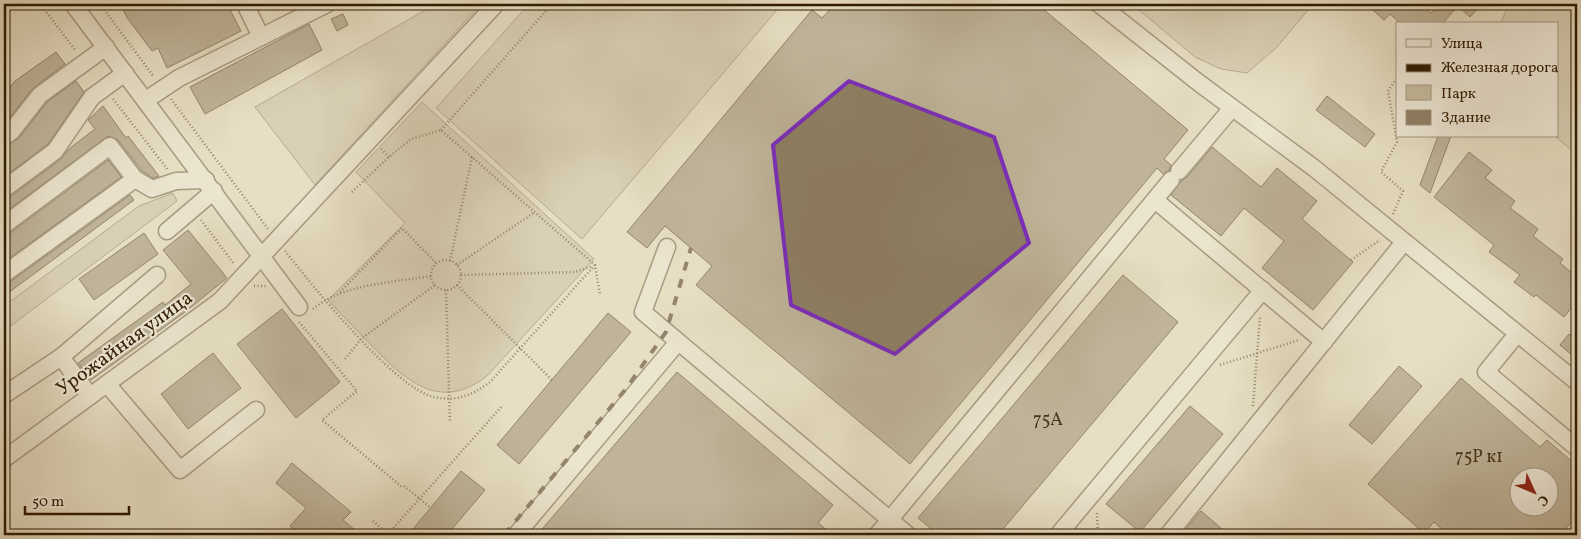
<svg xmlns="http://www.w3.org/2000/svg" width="1581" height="539" font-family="Vollkorn,serif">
  <rect width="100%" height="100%" fill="#e7dfc4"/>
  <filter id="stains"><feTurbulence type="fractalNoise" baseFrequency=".004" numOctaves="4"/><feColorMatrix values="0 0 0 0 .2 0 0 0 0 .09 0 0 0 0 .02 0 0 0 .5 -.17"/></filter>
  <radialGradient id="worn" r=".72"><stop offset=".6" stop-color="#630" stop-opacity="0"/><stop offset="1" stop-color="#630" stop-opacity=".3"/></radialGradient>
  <g fill="#c8bea3" stroke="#7c6c52">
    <path d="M 436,4 L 481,4 L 315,185 L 255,107 Z"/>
    <path d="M 529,4 L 782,4 L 582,239 L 436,108 Z"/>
    <path d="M 1132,4 L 1313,4 L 1277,47 L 1247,73 L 1221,69 L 1195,57 Z"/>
    <path d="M 1509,4 L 1577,4 L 1577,155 L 1555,136 L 1557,136 L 1557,24 L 1500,24 Z"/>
    <path d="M 422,102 L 594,259 L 488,375 C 442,412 408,383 374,348 C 358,332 343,316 328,300 L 405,223 L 356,172 Z"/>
    <path d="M 173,193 L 177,201 L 4,331 L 4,306 L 139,206 Z"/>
  </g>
  <g fill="#8f8066" stroke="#2f1a00" fill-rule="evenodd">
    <path d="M 120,4 L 227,4 L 241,31 L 167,68 L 158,48 L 152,51 L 128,19 Z"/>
    <path d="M 835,4 L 1037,4 L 1188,130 L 1164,159 L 1171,165 L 1169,170 L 1163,174 L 1157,168 L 910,464 L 696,285 L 712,266 L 665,226 L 647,248 L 627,232 L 812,10 L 822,18 Z"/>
    <path d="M 1366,4 L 1420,4 L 1431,13 L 1440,4 L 1482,4 L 1470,17 L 1458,6 L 1442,24 L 1401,24 L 1390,14 L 1384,20 Z"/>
    <path d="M 343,14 L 348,25 L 337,31 L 331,19 Z"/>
    <path d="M 309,24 L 322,50 L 205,114 L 190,87 Z"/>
    <path d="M 56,52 L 65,64 L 32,89 L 4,125 L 4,95 L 15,81 Z"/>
    <path d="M 76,81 L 84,92 L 48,144 L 4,177 L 4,147 L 19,138 L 47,102 Z"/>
    <path d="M 1327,96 L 1375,134 L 1365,147 L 1316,110 Z"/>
    <path d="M 103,106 L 126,138 L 128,136 L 159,176 L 153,178 L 142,171 L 118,140 L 108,136 L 4,213 L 4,199 L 10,197 L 61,159 L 69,149 L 95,129 L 88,120 Z"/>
    <path d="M 1438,136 L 1451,136 L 1430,193 L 1420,185 Z"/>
    <path d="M 1212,147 L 1261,187 L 1277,168 L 1317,201 L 1302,219 L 1353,262 L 1313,310 L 1262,268 L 1284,241 L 1244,208 L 1221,236 L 1171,195 L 1181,181 L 1187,177 Z"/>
    <path d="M 1469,152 L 1492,170 L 1485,178 L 1515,201 L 1510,208 L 1538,229 L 1533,236 L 1563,259 L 1560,263 L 1577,277 L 1577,301 L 1564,317 L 1536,295 L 1534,297 L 1514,282 L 1520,275 L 1489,252 L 1494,245 L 1434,197 Z"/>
    <path d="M 108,160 L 121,177 L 4,262 L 4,235 L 10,233 Z"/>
    <path d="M 130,195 L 134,200 L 4,296 L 4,284 L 10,282 Z"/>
    <path d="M 188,230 L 227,278 L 185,312 L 91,380 L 78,363 L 163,302 L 165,305 L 191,284 L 163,250 Z"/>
    <path d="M 144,233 L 158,254 L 94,300 L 79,279 Z"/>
    <path d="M 1123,275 L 1178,322 L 998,535 L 939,535 L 918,518 Z"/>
    <path d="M 282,309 L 340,382 L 296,418 L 237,344 Z"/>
    <path d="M 608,313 L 631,332 L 519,464 L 497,445 Z"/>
    <path d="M 1569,334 L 1577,340 L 1577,359 L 1560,345 Z"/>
    <path d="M 213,353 L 241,388 L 188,429 L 161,394 Z"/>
    <path d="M 1399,366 L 1422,386 L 1372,444 L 1349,425 Z"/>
    <path d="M 677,372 L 833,505 L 818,523 L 833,535 L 537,535 Z"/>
    <path d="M 1461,378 L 1540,447 L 1547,440 L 1577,466 L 1577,516 L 1560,535 L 1449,535 L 1434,522 L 1424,533 L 1368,484 ZM 1518,476 L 1548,476 L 1548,506 L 1518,506 Z"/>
    <path d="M 1190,406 L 1223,434 L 1140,532 L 1106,504 Z"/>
    <path d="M 292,463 L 351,512 L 343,520 L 361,535 L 300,535 L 290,526 L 306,508 L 276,483 Z"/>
    <path d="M 461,471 L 485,490 L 447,535 L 408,535 Z"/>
    <path d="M 1201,511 L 1229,535 L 1181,535 Z"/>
  </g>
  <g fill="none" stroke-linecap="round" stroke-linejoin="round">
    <defs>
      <g id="minor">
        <path d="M 73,4 L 299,307"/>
        <path d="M 245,4 L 261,37"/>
        <path d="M 1099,4 L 1199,83 L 1314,168 L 1577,382"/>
        <path d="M 146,100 L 179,78 L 327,4"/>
        <path d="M 4,137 L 11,132 L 40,95 L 106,47"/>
        <path d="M 1179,171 L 1232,108"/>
        <path d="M 4,189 L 55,151 L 92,97 L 125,73"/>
        <path d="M 1155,200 L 1324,342"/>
        <path d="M 4,225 L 110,146 L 135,179"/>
        <path d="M 167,231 L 214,191"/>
        <path d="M 667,247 L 643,312 L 908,535"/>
        <path d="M 4,274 L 135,179 L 152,189 L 176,181 L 206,180"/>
        <path d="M 1517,334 L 1486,372 L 1577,448"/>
        <path d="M 61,357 L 157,275"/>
        <path d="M 107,384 L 180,470 L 256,410"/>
        <path d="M 4,395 L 61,357 L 90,396"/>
        <path d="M 4,459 L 220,301 L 496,4"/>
        <path d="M 516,535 L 678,342"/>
        <path d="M 877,535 L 1171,180"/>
        <path d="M 1058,535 L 1263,290"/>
        <path d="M 1168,535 L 1404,242"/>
      </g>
    </defs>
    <use href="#minor" stroke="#5d4b31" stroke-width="19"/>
    <g stroke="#2f1a00" stroke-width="2.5" stroke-dasharray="1 2.5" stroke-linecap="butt">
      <path d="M 40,4 L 76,51"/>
      <path d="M 100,4 L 154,77"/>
      <path d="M 113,99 L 168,170"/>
      <path d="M 171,99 L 268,229"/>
      <path d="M 441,130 L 552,4"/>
      <path d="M 381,149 L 389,157"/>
      <path d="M 352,192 L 389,157 L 411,139 L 441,130 L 595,265 L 600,295"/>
      <path d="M 1393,214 L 1403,191 L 1381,172 L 1397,142 L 1388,91 L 1397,78"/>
      <path d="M 201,220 L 234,264"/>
      <path d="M 285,251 C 312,285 394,388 434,397 C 456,402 473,395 490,382 L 595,265"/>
      <path d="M 1351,260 L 1380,240"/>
      <circle cx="446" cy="275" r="15"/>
      <path d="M 450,261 L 472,157"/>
      <path d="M 457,265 L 535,212"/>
      <path d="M 461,275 L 575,272 L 593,266"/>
      <path d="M 457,285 L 552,380"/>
      <path d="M 254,286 L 266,286"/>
      <path d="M 446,290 L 450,423"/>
      <path d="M 340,292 L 402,228 L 437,264"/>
      <path d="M 313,309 C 342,284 395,282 432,276"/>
      <path d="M 299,322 L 357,391 L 322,420 L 402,487"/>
      <path d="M 345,359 L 362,338 L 435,285"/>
      <path d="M 1220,365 L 1299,340"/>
      <path d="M 1253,406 L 1260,317"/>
      <path d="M 404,486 L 431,508"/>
      <path d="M 1097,513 L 1098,535"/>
      <path d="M 373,521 L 388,534 L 503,405"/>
    </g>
    <use href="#minor" stroke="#efead9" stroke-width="16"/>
    <path stroke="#2f1a00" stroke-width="4" stroke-dasharray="9 9" stroke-linecap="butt" d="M 504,535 L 625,390 L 666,332 L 691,248"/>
  </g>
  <path d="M0 0H1581V539H0ZM 849,81 L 994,137 L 1029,243 L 895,354 L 791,305 L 773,145 Z" fill="#e7dfc4" fill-opacity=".55" fill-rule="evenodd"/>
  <path fill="none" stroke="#7b2cbf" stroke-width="4" stroke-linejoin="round" d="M 849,81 L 994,137 L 1029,243 L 895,354 L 791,305 L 773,145 Z"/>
  <g text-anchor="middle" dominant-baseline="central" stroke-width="4.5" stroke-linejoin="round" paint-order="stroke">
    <g font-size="18" fill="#47341a">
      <text x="1048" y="420">75А</text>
      <text x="1479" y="457">75Р к1</text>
    </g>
    <g font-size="20" fill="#2f1a00" stroke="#efead9">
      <text transform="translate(125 344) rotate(-36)">Урожайная улица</text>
    </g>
  </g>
  <rect width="1581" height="539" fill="none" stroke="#e7dfc4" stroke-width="20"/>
  <rect x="5" y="5" width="1571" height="529" fill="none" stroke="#2f1a00" stroke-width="2.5"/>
  <rect x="10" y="10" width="1561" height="519" fill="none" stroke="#2f1a00"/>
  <rect x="1396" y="22" width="162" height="115" fill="#efead9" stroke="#a29782"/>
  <rect x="1406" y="39" width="25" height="8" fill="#efead9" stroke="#a29782"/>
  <text x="1441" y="48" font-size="15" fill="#2f1a00">Улица</text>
  <rect x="1406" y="64" width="25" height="8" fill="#2f1a00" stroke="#a29782"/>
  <text x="1441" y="72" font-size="15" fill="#2f1a00">Железная дорога</text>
  <rect x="1406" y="85" width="25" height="15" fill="#c8bea3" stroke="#a29782"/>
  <text x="1441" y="98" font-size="15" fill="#2f1a00">Парк</text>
  <rect x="1406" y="110" width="25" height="15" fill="#8f8066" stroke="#a29782"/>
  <text x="1441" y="122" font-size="15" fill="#2f1a00">Здание</text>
  <g transform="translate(1534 492) rotate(134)"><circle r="24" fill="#efead9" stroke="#a29782"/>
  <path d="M0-4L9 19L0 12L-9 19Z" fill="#8f2418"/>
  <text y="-8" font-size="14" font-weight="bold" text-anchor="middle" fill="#2f1a00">С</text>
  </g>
  <path d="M25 506v8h104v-8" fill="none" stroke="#2f1a00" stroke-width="2.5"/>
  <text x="32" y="506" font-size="15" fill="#2f1a00" stroke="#efead9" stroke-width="4" paint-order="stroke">50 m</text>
  <rect width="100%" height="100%" filter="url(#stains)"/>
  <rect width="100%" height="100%" fill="url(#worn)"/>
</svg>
